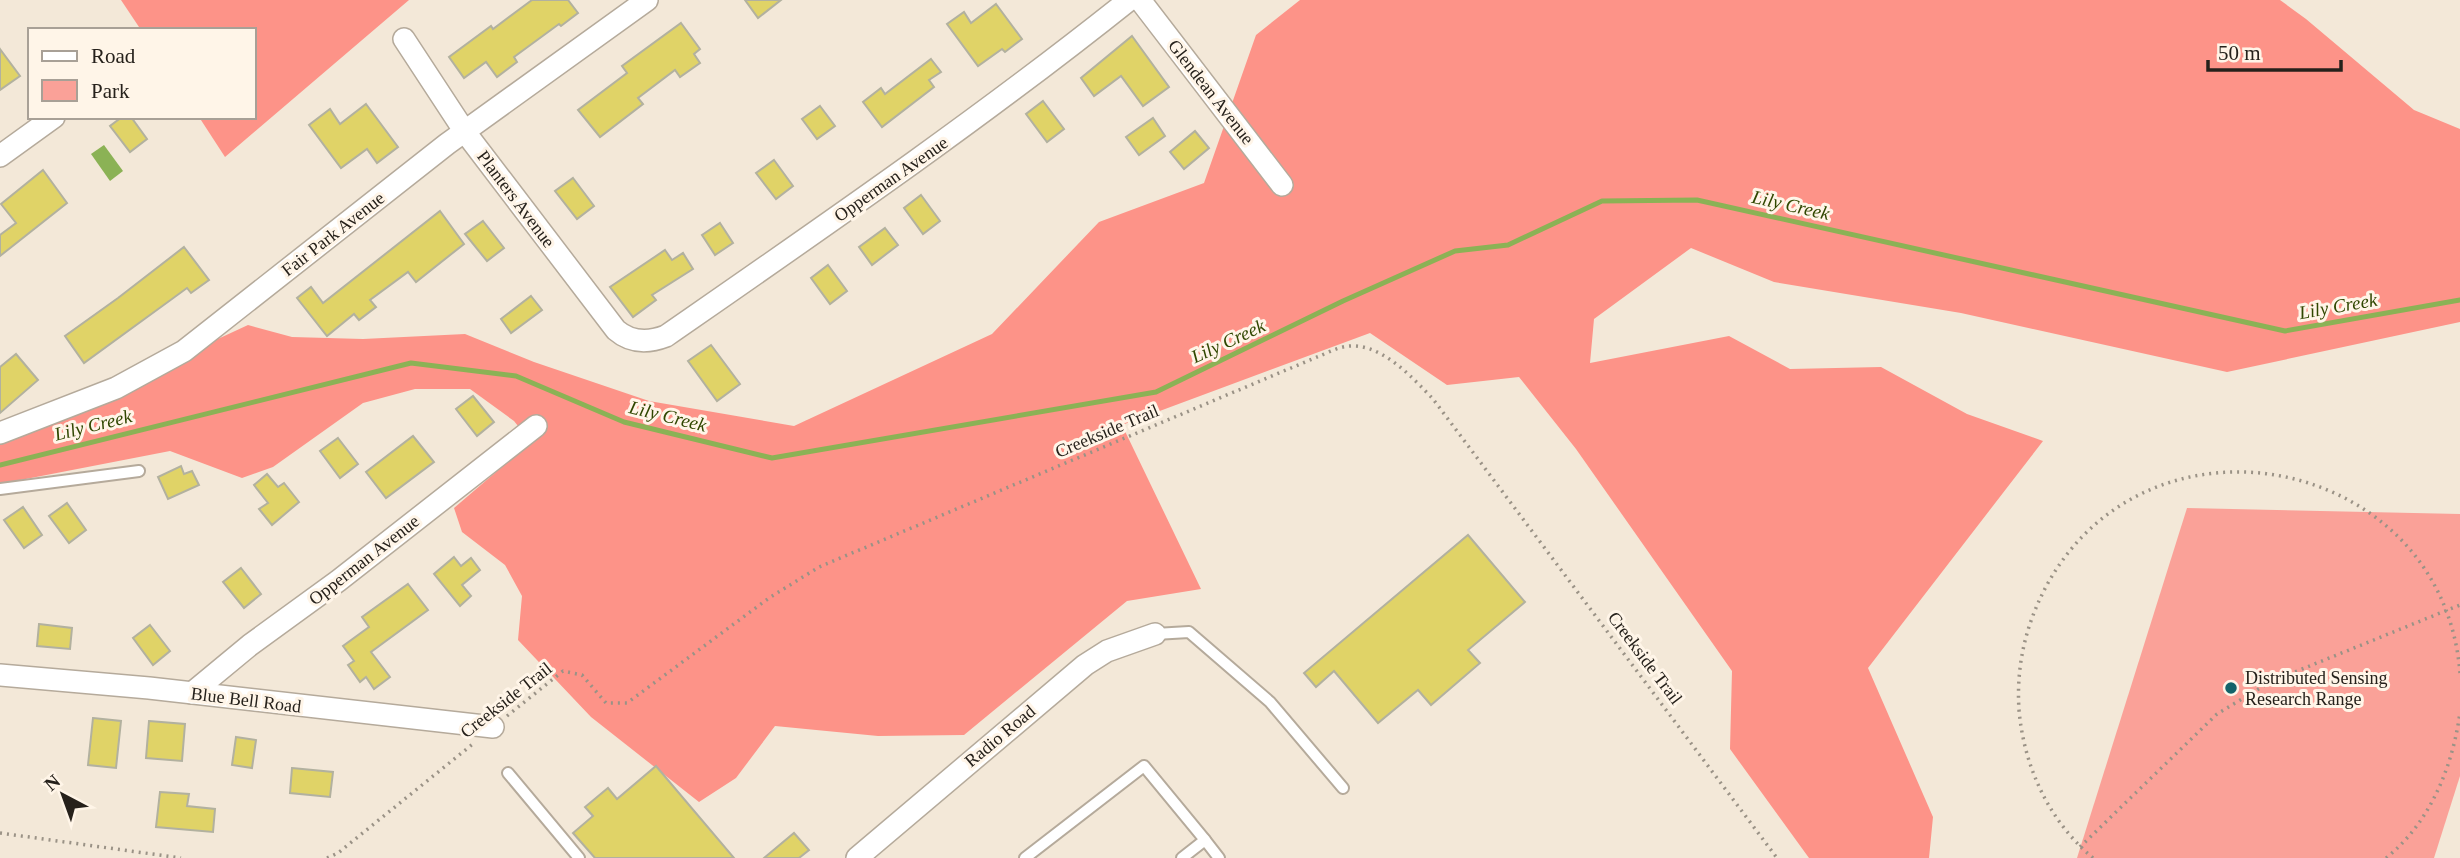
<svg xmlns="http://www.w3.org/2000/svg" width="2460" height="858" font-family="'Times New Roman',serif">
  <rect width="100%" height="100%" fill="#f3e8d8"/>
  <path fill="#faa198" d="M 2187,508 L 2460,514 L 2460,776 L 2434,858 L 2077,858 Z"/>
  <g fill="#fd9388">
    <path d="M 121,0 L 409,0 L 225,157 L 199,117 L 254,117 L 254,30 L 141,30 Z"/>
    <path d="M 1300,0 L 2280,0 L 2306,19 L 2414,110 L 2460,129 L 2460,322 L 2227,372 L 1961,313 L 1774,282 L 1691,248 L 1594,319 L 1590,363 L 1729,336 L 1790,369 L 1881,367 L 1967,414 L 2043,441 L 1868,668 L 1933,817 L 1929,858 L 1809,858 L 1730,749 L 1732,671 L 1576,449 L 1519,377 L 1447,385 L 1370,333 L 1122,425 L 1201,589 L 1127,601 L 964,735 L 878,736 L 775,726 L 736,778 L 699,802 L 591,717 L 518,640 L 522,596 L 505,565 L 462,532 L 454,508 L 531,442 L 514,421 L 470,389 L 415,389 L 363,403 L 273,467 L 242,478 L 170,451 L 0,484 L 0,440 L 248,325 L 292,337 L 363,339 L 465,334 L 534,362 L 649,401 L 794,426 L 992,334 L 1099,222 L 1204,183 L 1256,35 Z"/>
  </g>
  <path fill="#8bb255" d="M 104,145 L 123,171 L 110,181 L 91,154 Z"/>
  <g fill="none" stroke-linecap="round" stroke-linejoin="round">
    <path stroke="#8bb255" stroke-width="5" d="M 0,465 L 411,363 L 516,376 L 624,422 L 772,458 L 1156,392 L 1343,301 L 1455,251 L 1508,245 L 1602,201 L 1697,200 L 2285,331 L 2460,300"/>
  </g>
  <g fill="#e0d367" stroke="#b2b19f" stroke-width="2">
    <path d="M 532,0 L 568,0 L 578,13 L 561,26 L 559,24 L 514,57 L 517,62 L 497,77 L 486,62 L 464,78 L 449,57 L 491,26 L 493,29 Z"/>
    <path d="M 745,0 L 781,0 L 758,18 Z"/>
    <path d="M 996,4 L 1022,39 L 1005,52 L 1002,49 L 978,66 L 947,24 L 964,12 L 971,23 Z"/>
    <path d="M 681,23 L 700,49 L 694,54 L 700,63 L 680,77 L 675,70 L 638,98 L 643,104 L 600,137 L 578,110 L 627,73 L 622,66 Z"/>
    <path d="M 1132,36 L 1169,87 L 1143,106 L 1121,76 L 1094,96 L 1081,78 Z"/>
    <path d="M 0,49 L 20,76 L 0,90 Z"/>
    <path d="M 931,59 L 941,72 L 929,80 L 934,87 L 882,127 L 863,102 L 881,88 L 885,94 Z"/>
    <path d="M 1043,101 L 1064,129 L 1047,142 L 1026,114 Z"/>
    <path d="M 366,104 L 398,147 L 377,163 L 367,149 L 341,168 L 309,125 L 330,109 L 340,124 Z"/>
    <path d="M 820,106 L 835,126 L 817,139 L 802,119 Z"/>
    <path d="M 122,117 L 131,117 L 147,139 L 130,152 L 110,126 Z"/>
    <path d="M 1153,118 L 1165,136 L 1139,155 L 1126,137 Z"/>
    <path d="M 1195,131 L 1209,148 L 1184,169 L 1170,152 Z"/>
    <path d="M 774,160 L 793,186 L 776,199 L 756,173 Z"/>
    <path d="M 43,170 L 67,203 L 0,256 L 0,235 L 16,223 L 1,204 Z"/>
    <path d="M 573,178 L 594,206 L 577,219 L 555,191 Z"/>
    <path d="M 921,195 L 940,221 L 923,234 L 904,208 Z"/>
    <path d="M 440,211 L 464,244 L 416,282 L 408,272 L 370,300 L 376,307 L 359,320 L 354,314 L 327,336 L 297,298 L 311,287 L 323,303 Z"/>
    <path d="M 483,221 L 504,248 L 487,261 L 465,234 Z"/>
    <path d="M 720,223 L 733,243 L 715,255 L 702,235 Z"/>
    <path d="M 885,228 L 898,245 L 872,265 L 859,247 Z"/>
    <path d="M 184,247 L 209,280 L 191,293 L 187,288 L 84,363 L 65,336 L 118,298 Z"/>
    <path d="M 665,250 L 672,260 L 683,253 L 693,269 L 652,295 L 656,300 L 633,317 L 610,287 Z"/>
    <path d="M 828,265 L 847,291 L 830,304 L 811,278 Z"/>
    <path d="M 531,296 L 542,310 L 511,333 L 501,319 Z"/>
    <path d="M 711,345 L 740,384 L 717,401 L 688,361 Z"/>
    <path d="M 16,354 L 38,380 L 0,413 L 0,367 Z"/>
    <path d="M 473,396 L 494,422 L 477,436 L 456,409 Z"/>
    <path d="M 413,436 L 434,462 L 386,498 L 366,472 Z"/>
    <path d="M 338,438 L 358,464 L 340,478 L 320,451 Z"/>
    <path d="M 181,466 L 184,474 L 192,471 L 199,485 L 168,499 L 158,477 Z"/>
    <path d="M 267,474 L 278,487 L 284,483 L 299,502 L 272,525 L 259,509 L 268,503 L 254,485 Z"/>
    <path d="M 67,503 L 86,530 L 69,543 L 49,516 Z"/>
    <path d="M 23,507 L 42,535 L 24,548 L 4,520 Z"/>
    <path d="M 1468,535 L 1525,602 L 1468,650 L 1480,663 L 1431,705 L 1418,690 L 1378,723 L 1334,671 L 1316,687 L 1304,673 Z"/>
    <path d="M 454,557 L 461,566 L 471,558 L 480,570 L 462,585 L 471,596 L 460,606 L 434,574 Z"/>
    <path d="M 241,568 L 261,594 L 244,608 L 223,582 Z"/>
    <path d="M 408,584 L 428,610 L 371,652 L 390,677 L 374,689 L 366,677 L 360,682 L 348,665 L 354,661 L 343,646 L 369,627 L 362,617 Z"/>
    <path d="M 39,624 L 72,628 L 70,649 L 37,646 Z"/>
    <path d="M 150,625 L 170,651 L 153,665 L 133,638 Z"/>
    <path d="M 93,718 L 121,721 L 116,768 L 88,765 Z"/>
    <path d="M 149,721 L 185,724 L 182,761 L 146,758 Z"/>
    <path d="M 236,737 L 256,740 L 252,768 L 232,765 Z"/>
    <path d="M 656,766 L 734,858 L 595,858 L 573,833 L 593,816 L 585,807 L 608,788 L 617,799 Z"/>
    <path d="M 292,768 L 333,772 L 330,797 L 290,793 Z"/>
    <path d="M 160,792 L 189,794 L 187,806 L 215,809 L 213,832 L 156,827 Z"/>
    <path d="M 794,833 L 809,850 L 799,858 L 764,858 Z"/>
  </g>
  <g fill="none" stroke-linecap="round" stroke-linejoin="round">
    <defs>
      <g id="service">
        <path d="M 0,489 L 139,471"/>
        <path d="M 1155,634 L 1189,632 L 1270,702 L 1343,788"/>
        <path d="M 508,773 L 579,858"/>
        <path d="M 1025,858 L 1144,766 L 1205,840"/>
        <path d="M 1182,858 L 1205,840 L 1219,858"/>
      </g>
      <g id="minor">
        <path d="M 1140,0 L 1282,185"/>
        <path d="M 404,39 L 465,132 L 616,330 C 631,343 648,343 666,336 C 823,227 980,119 1129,0"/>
        <path d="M 0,156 L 54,117"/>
        <path d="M 0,433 L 116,388 L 184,351 L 447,144 L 647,0"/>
        <path d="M 0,675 L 149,688 L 493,727"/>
        <path d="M 192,693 L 250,645 L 338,581 L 536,426"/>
        <path d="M 857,858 L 1085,665 L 1107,651 L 1155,634"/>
      </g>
    </defs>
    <use href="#service" stroke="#b5aa9b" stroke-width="14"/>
    <use href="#minor" stroke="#b5aa9b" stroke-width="24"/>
    <g stroke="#9a9286" stroke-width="3.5" stroke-dasharray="2 5" stroke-linecap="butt">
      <path d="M 507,716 L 563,671 L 582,675 L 606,703 L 627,703 L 769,598 L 819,567 L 1317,357 C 1325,354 1334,349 1343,347 C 1378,339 1412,377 1433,399 L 1777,858"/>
      <path d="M 0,833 L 181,858"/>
      <path d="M 2080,847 L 2217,714 L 2270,682 L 2460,605"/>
      <path d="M 327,858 L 338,853 L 474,743"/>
      <path d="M 2093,858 C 2049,821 2024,767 2019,710 C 2016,665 2026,623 2048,583 C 2153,396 2443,458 2460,673"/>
      <path d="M 2386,858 C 2430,823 2453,766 2460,712"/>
    </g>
    <use href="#service" stroke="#fff" stroke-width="10"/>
    <use href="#minor" stroke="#fff" stroke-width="21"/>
  </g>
  <circle fill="#14636a" stroke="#fff5e8" stroke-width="2.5" cx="2231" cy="688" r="7"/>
  <g text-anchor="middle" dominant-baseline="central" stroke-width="6" stroke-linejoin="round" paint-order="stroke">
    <g font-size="18" fill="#26211b" stroke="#fff5e8">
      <text transform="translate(1211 92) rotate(52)">Glendean Avenue</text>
      <text transform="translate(891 179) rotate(-35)">Opperman Avenue</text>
      <text transform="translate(516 199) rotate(53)">Planters Avenue</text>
      <text transform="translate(333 234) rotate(-38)">Fair Park Avenue</text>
      <text transform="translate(1107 431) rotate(-23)">Creekside Trail</text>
      <text transform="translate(364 560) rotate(-38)">Opperman Avenue</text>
      <text transform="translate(1645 658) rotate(53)">Creekside Trail</text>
      <text transform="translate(246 700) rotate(7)">Blue Bell Road</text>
      <text transform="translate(506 700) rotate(-38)">Creekside Trail</text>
      <text transform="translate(1000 736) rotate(-40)">Radio Road</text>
    </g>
    <g font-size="18" fill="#26211b" stroke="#fff5e8" text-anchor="start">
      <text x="2245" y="678">Distributed Sensing<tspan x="2245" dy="21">Research Range</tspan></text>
    </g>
    <g font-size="19" font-style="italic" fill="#304700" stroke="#fff5e8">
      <text transform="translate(1791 205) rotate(13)">Lily Creek</text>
      <text transform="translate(2338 306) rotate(-10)">Lily Creek</text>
      <text transform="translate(1228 341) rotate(-25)">Lily Creek</text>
      <text transform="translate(668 416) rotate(14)">Lily Creek</text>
      <text transform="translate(93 425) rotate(-14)">Lily Creek</text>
    </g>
  </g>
  <rect x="28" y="28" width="228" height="91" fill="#fff5e8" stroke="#a8a096" stroke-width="2"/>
  <rect x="42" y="51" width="35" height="10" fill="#ffffff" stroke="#a8a096" stroke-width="2"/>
  <text x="91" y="63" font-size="21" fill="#26211b">Road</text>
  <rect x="42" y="80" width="35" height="21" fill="#faa198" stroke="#a8a096" stroke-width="2"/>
  <text x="91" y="98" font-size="21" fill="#26211b">Park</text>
  <g transform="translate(63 795) rotate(319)" stroke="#fff5e8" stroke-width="5" paint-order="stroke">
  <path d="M0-5L12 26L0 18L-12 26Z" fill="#26211b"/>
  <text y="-10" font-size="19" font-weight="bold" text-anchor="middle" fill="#26211b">N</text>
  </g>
  <path d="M2208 60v10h133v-10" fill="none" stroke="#26211b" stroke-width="3.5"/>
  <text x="2218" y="60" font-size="21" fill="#26211b" stroke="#fff5e8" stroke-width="5" paint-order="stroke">50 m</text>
</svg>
